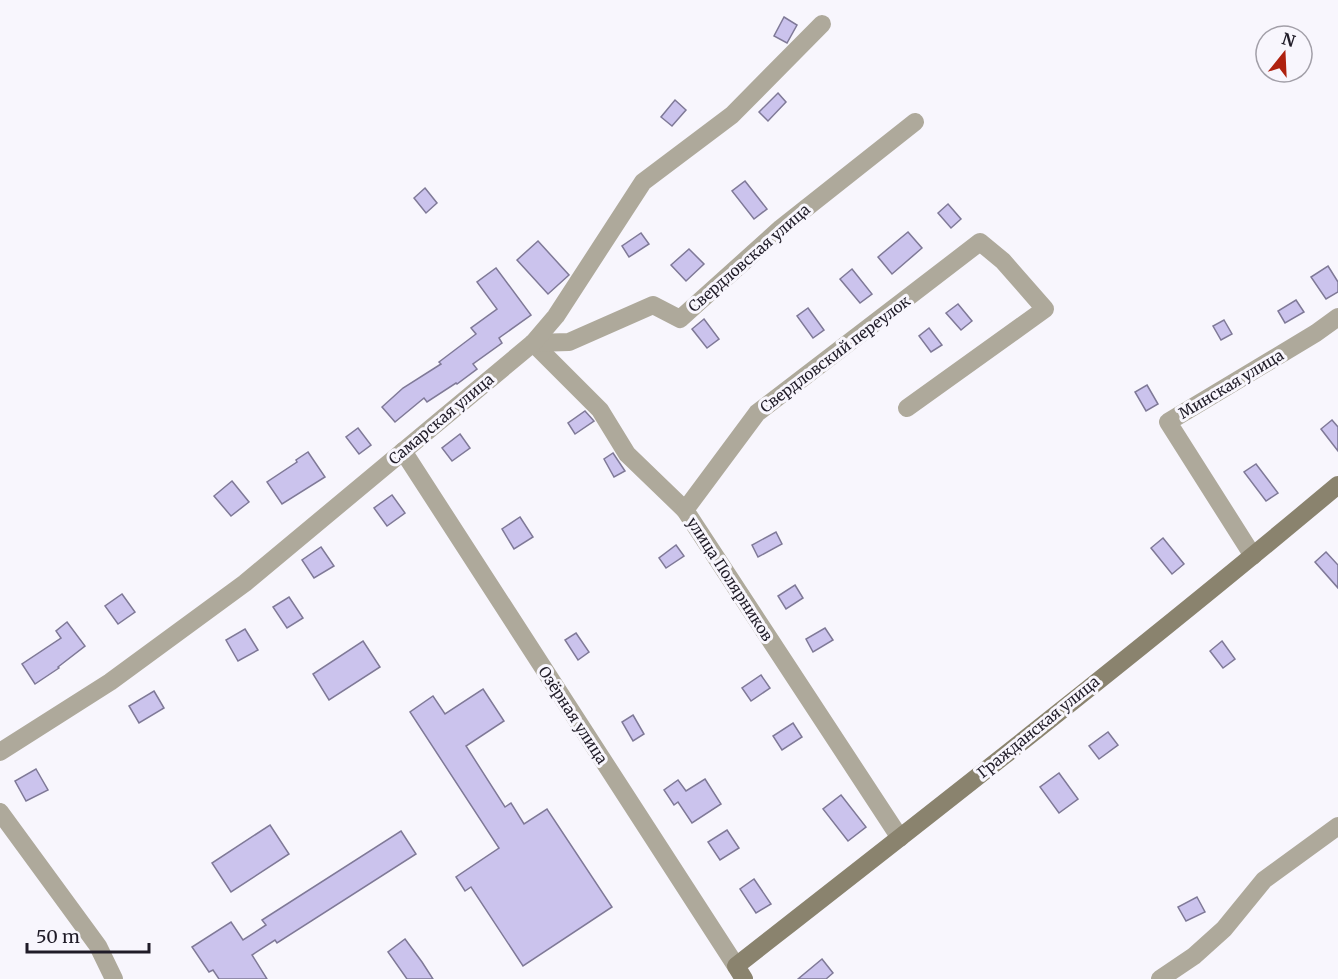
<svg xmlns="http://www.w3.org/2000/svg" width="1338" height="979" font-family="Merriweather,serif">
  <rect width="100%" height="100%" fill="#f8f6fd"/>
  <g fill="#cbc3ed" stroke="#7f7997" stroke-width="1.5">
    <path d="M 784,17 L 797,25 L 787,43 L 774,36 Z"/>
    <path d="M 778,93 L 786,102 L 768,121 L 759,112 Z"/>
    <path d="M 675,100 L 686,110 L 672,126 L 661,117 Z"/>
    <path d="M 745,181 L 767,209 L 754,219 L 732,191 Z"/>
    <path d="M 425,188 L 437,203 L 426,213 L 414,198 Z"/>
    <path d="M 948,204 L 961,219 L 951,228 L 938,213 Z"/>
    <path d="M 908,232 L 922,248 L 892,274 L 878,257 Z"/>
    <path d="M 641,233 L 649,244 L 629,257 L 622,246 Z"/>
    <path d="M 538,241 L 569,275 L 548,294 L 517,260 Z"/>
    <path d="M 689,249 L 704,264 L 686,281 L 671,265 Z"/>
    <path d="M 1328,266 L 1338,282 L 1338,292 L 1326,299 L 1311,277 Z"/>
    <path d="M 496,268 L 531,315 L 499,338 L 502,343 L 473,364 L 477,369 L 457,384 L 456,383 L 427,402 L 424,398 L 395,422 L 382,407 L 403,388 L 441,364 L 439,362 L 476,334 L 471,328 L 497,309 L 477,282 Z"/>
    <path d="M 852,269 L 872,294 L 860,303 L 840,279 Z"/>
    <path d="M 1296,300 L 1304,312 L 1285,323 L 1278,311 Z"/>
    <path d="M 958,304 L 972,321 L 961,330 L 946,313 Z"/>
    <path d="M 808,308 L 824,330 L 813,338 L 797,316 Z"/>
    <path d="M 704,319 L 719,339 L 707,348 L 692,329 Z"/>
    <path d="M 1224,320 L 1232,334 L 1221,340 L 1213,326 Z"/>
    <path d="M 929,328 L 942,345 L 931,352 L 919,336 Z"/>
    <path d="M 1147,385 L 1158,404 L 1146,411 L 1135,392 Z"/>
    <path d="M 585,411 L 594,421 L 575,434 L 568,423 Z"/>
    <path d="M 1332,420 L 1338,427 L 1338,451 L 1321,429 Z"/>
    <path d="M 358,428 L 371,445 L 359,454 L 346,437 Z"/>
    <path d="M 460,434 L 470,448 L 452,461 L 442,448 Z"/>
    <path d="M 308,452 L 325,477 L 282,504 L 267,482 L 297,462 L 296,460 Z"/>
    <path d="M 613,453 L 625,471 L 614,477 L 604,459 Z"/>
    <path d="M 1256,464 L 1278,493 L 1266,501 L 1244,472 Z"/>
    <path d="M 232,481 L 249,502 L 231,516 L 214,496 Z"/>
    <path d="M 392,495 L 405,513 L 387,526 L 374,508 Z"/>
    <path d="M 520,517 L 533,537 L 514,549 L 502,529 Z"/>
    <path d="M 776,532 L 782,544 L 758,557 L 752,545 Z"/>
    <path d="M 1163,538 L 1184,564 L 1172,574 L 1151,548 Z"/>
    <path d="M 676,545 L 684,556 L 666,568 L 659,558 Z"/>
    <path d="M 321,547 L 334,566 L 314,578 L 302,560 Z"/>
    <path d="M 1326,552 L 1338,565 L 1338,588 L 1315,562 Z"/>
    <path d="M 795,585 L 803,598 L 786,609 L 778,596 Z"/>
    <path d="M 122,594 L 135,612 L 118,624 L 105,606 Z"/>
    <path d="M 289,597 L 303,618 L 287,628 L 273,607 Z"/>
    <path d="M 67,622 L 85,646 L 58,667 L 59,668 L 35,684 L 22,664 L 61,638 L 56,631 Z"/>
    <path d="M 825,628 L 833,640 L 813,652 L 806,639 Z"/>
    <path d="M 245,629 L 258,650 L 238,661 L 226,640 Z"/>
    <path d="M 576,633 L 589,652 L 578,660 L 565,640 Z"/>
    <path d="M 363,641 L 380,667 L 329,700 L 313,674 Z"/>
    <path d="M 1222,641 L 1235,659 L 1223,668 L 1210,651 Z"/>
    <path d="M 761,675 L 770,688 L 751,701 L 742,688 Z"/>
    <path d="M 483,689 L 504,721 L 466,746 L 505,807 L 511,803 L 524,824 L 547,809 L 612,907 L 523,966 L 471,887 L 465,891 L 456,877 L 499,848 L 410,712 L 433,696 L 445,714 Z"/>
    <path d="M 154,691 L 164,708 L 139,723 L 129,706 Z"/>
    <path d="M 633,715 L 644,734 L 633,741 L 622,722 Z"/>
    <path d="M 793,723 L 802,737 L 782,750 L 773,736 Z"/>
    <path d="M 1108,732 L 1118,745 L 1099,759 L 1089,746 Z"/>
    <path d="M 36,769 L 48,790 L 26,801 L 15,781 Z"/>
    <path d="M 1059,773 L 1078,799 L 1059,813 L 1040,787 Z"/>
    <path d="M 705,779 L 721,804 L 692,823 L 678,802 L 674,805 L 664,790 L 678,780 L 686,791 Z"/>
    <path d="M 841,795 L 866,827 L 848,841 L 823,809 Z"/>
    <path d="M 270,825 L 289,854 L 231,892 L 212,863 Z"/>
    <path d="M 727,830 L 739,848 L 720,860 L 708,842 Z"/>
    <path d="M 401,831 L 416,854 L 277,943 L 275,940 L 252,955 L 267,979 L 219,979 L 213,970 L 209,972 L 192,947 L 231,922 L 243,940 L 266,925 L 262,920 Z"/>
    <path d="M 754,879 L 771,904 L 756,913 L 740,889 Z"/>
    <path d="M 1197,897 L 1205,912 L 1186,921 L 1178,907 Z"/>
    <path d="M 405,939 L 422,962 L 433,979 L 407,979 L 388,952 Z"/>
    <path d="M 822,959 L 833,973 L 826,979 L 798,979 Z"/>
  </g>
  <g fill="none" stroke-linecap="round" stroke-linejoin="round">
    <g stroke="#aea99b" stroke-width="18">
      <path d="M 533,343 L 600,410 L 627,454 L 685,510 L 900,838"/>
      <path d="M 533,343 L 569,342 L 653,305 L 680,319 L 781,228 L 915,122"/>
      <path d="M 403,451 L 736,966"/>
      <path d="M 685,510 L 757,413 L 980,242 L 1003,261 L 1045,309 L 907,408"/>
      <path d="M 1253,556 L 1168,422 L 1316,333 L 1338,317"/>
      <path d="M 0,752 L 110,682 L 245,583 L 533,343 L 556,316 L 643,182 L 732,115 L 822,24"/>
      <path d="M 0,812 L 98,946 L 114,979"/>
      <path d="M 1160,979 L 1194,956 L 1224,929 L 1264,880 L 1338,826"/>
    </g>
    <path stroke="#8a836e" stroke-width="18" d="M 744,979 L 736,966 C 938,808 1141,650 1338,485"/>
  </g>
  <g text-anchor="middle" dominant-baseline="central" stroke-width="6" stroke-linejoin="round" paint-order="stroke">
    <g font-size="15" fill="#201c28" stroke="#f8f6fd">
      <text transform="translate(749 258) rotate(-41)">Свердловская улица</text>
      <text transform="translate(835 354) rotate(-37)">Свердловский переулок</text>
      <text transform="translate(1231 384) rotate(-31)">Минская улица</text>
      <text transform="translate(441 419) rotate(-40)">Самарская улица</text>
      <text transform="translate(730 579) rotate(57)">улица Полярников</text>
      <text transform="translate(573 715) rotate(57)">Озёрная улица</text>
      <text transform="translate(1038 727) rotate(-39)">Гражданская улица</text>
    </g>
  </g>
  <g transform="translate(1284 54) rotate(18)"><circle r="28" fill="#f8f6fd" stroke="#a29fa8" stroke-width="1.5"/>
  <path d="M0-4.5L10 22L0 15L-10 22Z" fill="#af210f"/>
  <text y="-9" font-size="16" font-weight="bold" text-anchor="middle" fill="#201c28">N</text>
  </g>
  <path d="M27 943v9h122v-9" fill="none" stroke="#201c28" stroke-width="3"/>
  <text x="36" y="943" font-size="18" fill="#201c28" stroke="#f8f6fd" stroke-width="4.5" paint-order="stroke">50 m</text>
</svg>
